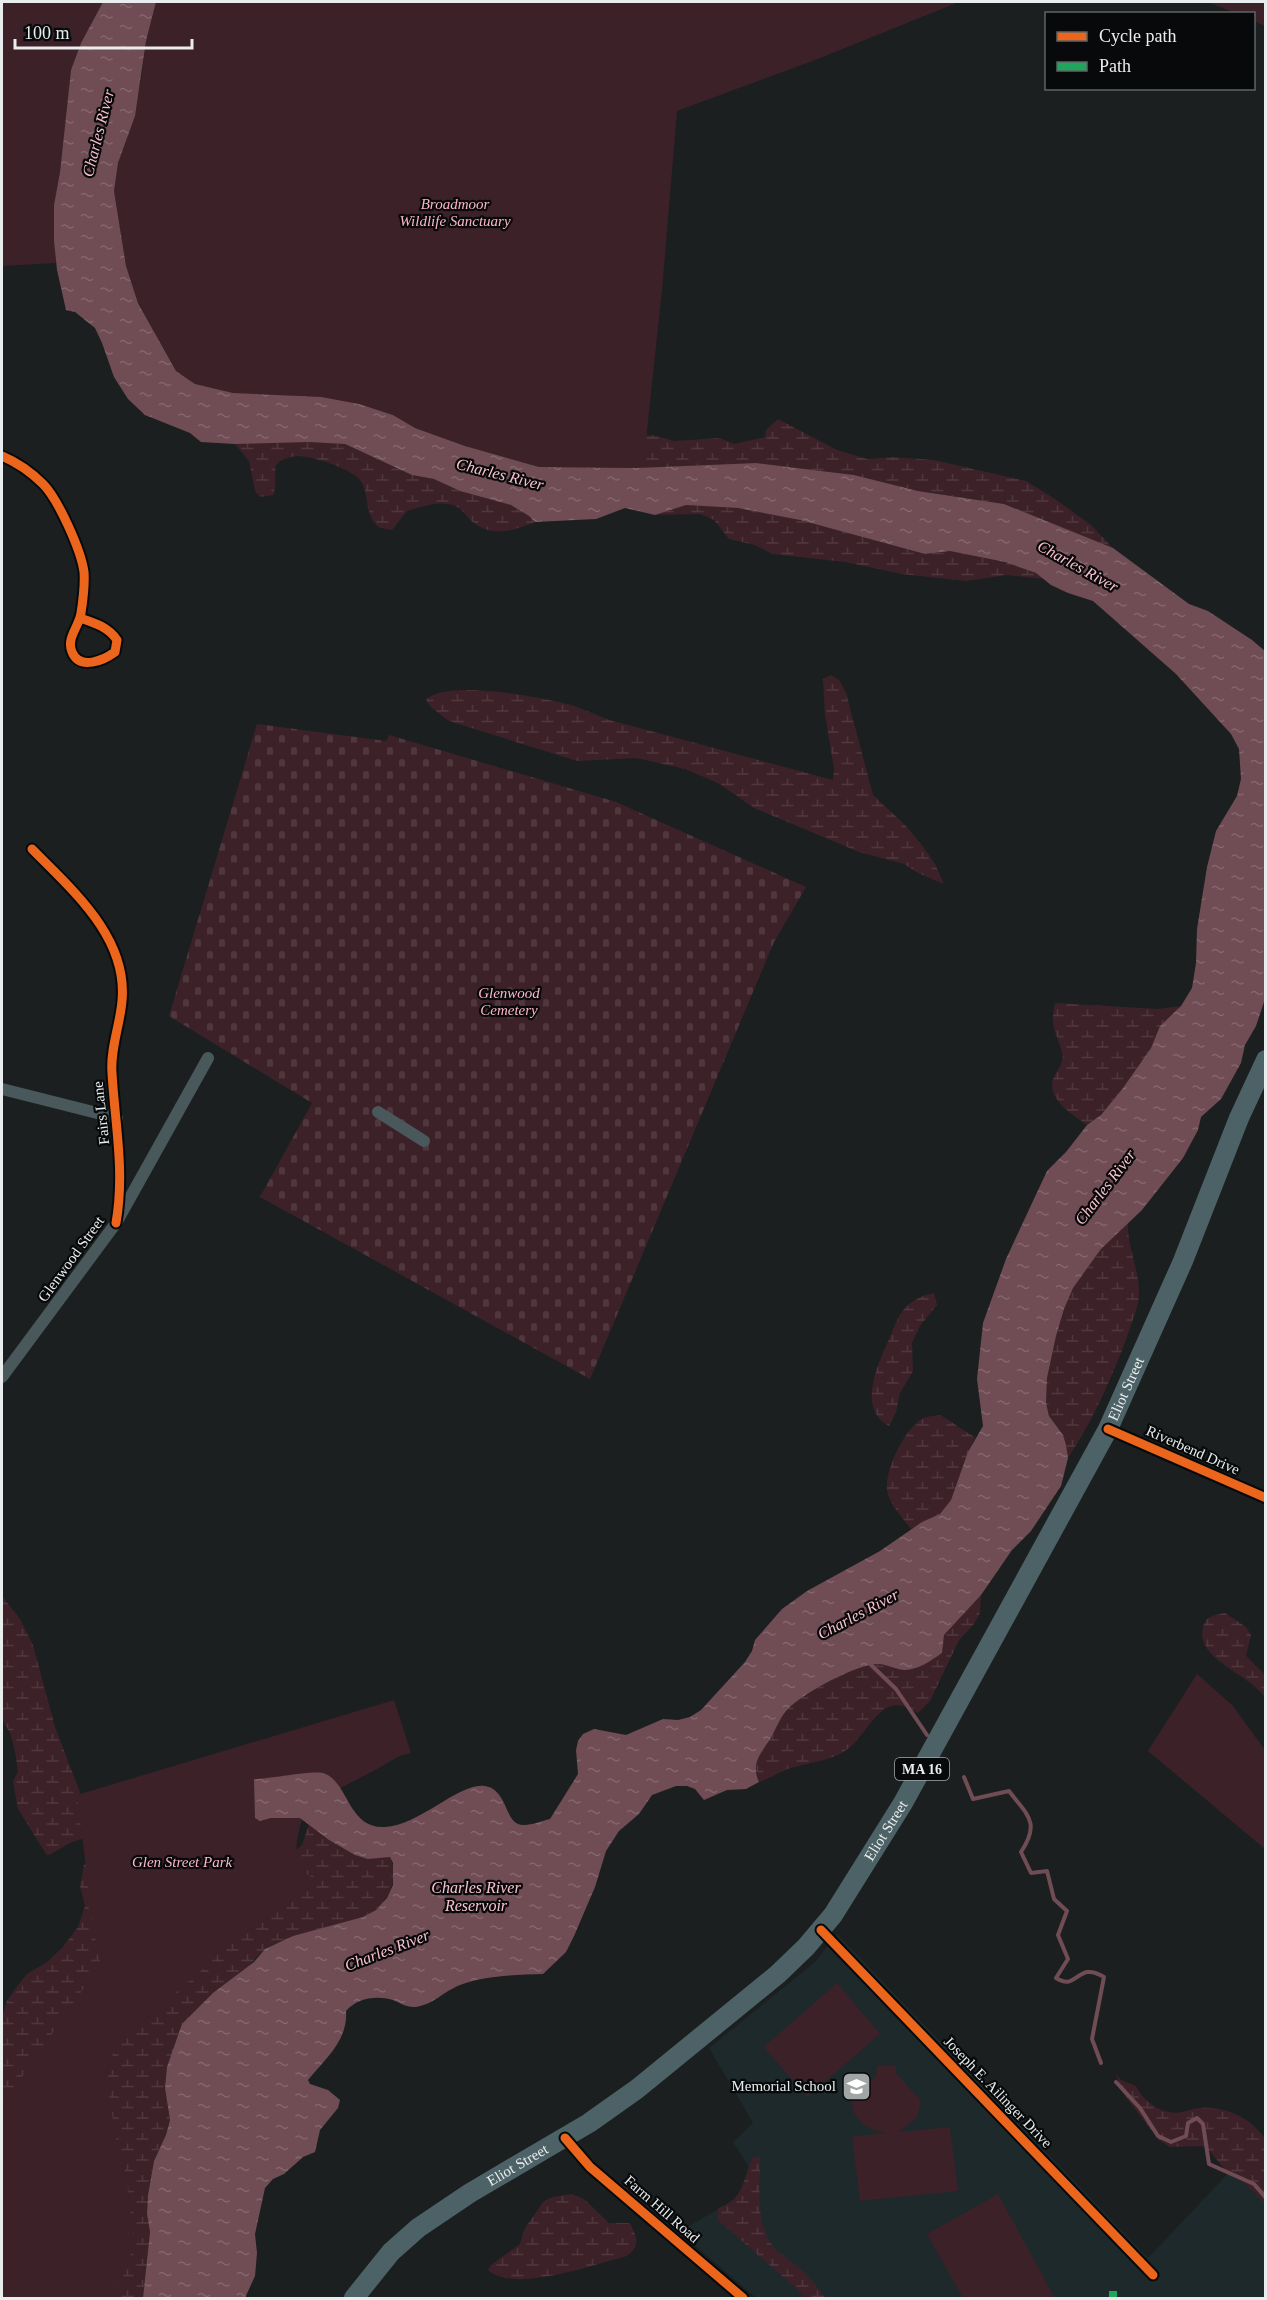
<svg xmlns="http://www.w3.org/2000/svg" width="1267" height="2300" font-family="'Times New Roman',serif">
  <defs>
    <pattern id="wetland-marsh" width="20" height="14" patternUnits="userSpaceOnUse" patternTransform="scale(1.5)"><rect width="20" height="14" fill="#3d2129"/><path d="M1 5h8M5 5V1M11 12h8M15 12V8" fill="none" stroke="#50373e"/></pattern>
    <pattern id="cemetery-stones" width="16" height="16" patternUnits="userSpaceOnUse" patternTransform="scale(1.5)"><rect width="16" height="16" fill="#3d2129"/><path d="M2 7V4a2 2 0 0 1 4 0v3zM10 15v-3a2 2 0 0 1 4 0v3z" fill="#50373e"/></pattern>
    <pattern id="water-ripples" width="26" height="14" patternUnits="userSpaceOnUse" patternTransform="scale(1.5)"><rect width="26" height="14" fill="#704c55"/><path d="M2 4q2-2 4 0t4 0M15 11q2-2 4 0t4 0" fill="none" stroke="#84666e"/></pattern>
  </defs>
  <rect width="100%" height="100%" fill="#1b1f20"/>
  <path fill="#1d292b" d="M 837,1934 L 1148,2258 L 1252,2148 L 1265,2156 L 1265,2298 L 756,2298 L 679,2232 L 760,2184 L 733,2142 L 753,2123 L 709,2048 L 815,1962 Z"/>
  <g fill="url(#wetland-marsh)">
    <path d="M 778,419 L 837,450 L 867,459 L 893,457 L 934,460 L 1026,481 L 1055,499 L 1091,525 L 1113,548 L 1004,504 L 918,491 L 854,475 L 756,463 L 636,468 L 639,434 L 657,436 L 674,441 L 720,438 L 734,444 L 765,437 L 766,430 Z"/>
    <path d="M 243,442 L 308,442 L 345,444 L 412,475 L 434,479 L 460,491 L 511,505 L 529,516 L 535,522 C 515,530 494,538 474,523 C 468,519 463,510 457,507 C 441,499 422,507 407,511 L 392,530 C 389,529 382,529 379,527 C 365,518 369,495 362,483 C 355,469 312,456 297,456 C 289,457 281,459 276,465 C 274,475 277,486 273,495 L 260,497 L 255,491 L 249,461 L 235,444 Z"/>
    <path d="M 686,505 L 738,508 L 800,520 L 925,554 L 950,551 L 1005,562 L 1036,573 L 1044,579 L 1007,575 L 966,581 L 902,574 L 845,562 L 772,554 L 755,545 L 729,539 L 714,520 L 700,514 L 655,515 Z"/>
    <path d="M 831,675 L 840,681 L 846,693 L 873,795 L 905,825 L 921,844 L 935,864 L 944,884 L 918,873 L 904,864 L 859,852 L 754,808 L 718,783 L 685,769 L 637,758 L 577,761 L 449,721 L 432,708 L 426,700 C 446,678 544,698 571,705 C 583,709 595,714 606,719 L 833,780 L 834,769 L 825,714 L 823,679 Z"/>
    <path d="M 1055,1003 L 1158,1009 L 1181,1006 L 1160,1026 L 1151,1048 L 1123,1088 L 1101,1115 L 1087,1125 C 1072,1114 1043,1097 1055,1075 C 1059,1068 1064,1061 1062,1053 C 1057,1030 1049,1030 1055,1003 Z"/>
    <path d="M 1128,1223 C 1127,1248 1140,1270 1139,1295 C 1138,1309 1132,1321 1128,1334 C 1112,1378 1093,1420 1068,1458 L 1063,1435 L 1049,1416 L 1046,1403 L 1047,1378 L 1056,1336 L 1064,1309 L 1073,1288 L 1101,1249 Z"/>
    <path d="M 934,1293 L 937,1305 L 920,1326 L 912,1343 L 913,1371 L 900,1393 L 896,1412 L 889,1426 C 856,1408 879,1362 890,1337 C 894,1327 898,1316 905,1308 C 913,1300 923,1295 934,1293 Z"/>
    <path d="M 940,1415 C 953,1422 963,1431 975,1437 L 951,1500 L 940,1514 L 911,1529 C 903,1518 888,1503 887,1489 C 885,1470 905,1428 922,1419 C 927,1416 934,1416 940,1415 Z"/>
    <path d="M 981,1595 L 980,1613 L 974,1624 L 959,1640 L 930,1701 L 918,1713 C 911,1709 901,1703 892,1706 C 876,1709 863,1737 849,1748 C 831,1762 809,1762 788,1769 C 778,1772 769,1779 759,1782 C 750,1760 762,1754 772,1736 C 777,1727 780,1717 788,1709 C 803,1693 856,1664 878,1664 C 887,1664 896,1670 905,1670 C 918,1670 931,1659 942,1653 L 944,1635 Z"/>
    <path d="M 2,1596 L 20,1619 L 33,1645 L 55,1727 L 85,1805 L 84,1838 L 70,1843 L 49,1855 L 46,1854 L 18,1809 L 13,1781 L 18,1772 L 15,1751 L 10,1733 L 2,1719 Z"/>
    <path d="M 1225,1613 L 1246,1627 L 1251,1635 L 1246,1656 L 1265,1675 L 1265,1698 C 1253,1675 1195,1660 1203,1628 C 1205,1616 1215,1615 1225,1613 Z"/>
    <path d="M 309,1824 L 329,1840 L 355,1855 L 390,1857 C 398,1875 392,1894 379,1907 C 360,1926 296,1931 267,1948 C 256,1955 246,1972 237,1982 C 214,2011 190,2039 167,2067 L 165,2088 L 170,2120 L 166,2135 L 154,2161 L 148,2195 L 147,2214 L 150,2232 L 143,2298 L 2,2298 L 2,2017 L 7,2001 L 18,1985 L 27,1974 L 47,1962 L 62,1948 L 78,1927 L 85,1906 L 80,1886 L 84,1865 L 96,1856 L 269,1871 L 302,1845 Z"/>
    <path d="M 1116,2074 L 1121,2080 L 1136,2086 C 1143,2102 1164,2116 1182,2112 C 1188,2111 1194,2108 1200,2108 C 1226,2106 1251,2118 1265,2139 L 1265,2204 L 1246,2184 L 1227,2172 L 1208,2149 L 1202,2146 L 1170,2147 L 1159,2140 L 1122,2092 Z"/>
    <path d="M 760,2156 C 761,2187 753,2224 776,2250 C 783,2256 791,2261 798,2267 C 809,2276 818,2288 826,2298 L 804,2298 L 798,2290 L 718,2220 L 718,2208 C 745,2200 742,2179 753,2157 Z"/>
    <path d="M 572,2194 L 584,2199 L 609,2223 L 630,2223 C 637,2238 641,2245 627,2256 C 595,2264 514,2294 488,2270 L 491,2265 L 520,2244 L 525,2228 L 544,2201 L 553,2197 Z"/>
  </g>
  <path fill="url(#cemetery-stones)" d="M 257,724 L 386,741 L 389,735 L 616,802 L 806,887 L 774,942 L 590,1379 L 260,1197 L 312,1103 L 169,1016 Z"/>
  <g fill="#3d2129">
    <path d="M 2,2 L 103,2 L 81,43 L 71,70 L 60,172 L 54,205 L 56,263 L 2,266 Z"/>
    <path d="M 156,2 L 959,2 L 815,60 L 677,111 L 662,290 L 643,468 L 539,467 L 465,446 L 415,428 L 393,415 L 375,409 L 294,396 L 233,393 L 195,384 L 176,371 L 138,302 L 126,266 L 114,191 L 118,163 L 127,139 L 141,80 L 146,41 Z"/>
    <path d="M 1207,2 L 1265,2 L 1265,26 L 1254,21 L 1254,14 L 1236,13 Z"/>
    <path d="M 1197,1674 L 1232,1705 L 1265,1750 L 1265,1849 L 1148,1751 Z"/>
    <path d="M 394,1700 L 411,1753 C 398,1755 388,1763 377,1769 C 352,1782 328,1794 305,1809 C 300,1828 290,1852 303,1870 C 308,1877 316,1878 320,1885 L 292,1893 L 263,1922 L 226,1945 L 211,1962 L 143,2021 L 116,2038 L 107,2081 L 115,2134 L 127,2180 L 134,2245 L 121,2281 L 111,2298 L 2,2298 L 2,2106 L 93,1975 L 100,1962 L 94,1932 L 77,1795 Z"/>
    <path d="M 837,1983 L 880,2034 L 807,2097 L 764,2047 Z"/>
    <path d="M 877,2066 L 896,2066 L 896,2073 L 921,2101 L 917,2117 L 899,2132 L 950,2127 L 958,2191 L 860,2201 L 852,2137 L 885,2133 C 868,2130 851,2119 852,2100 L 876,2076 Z"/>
    <path d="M 998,2194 L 1055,2298 L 963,2298 L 927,2234 Z"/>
  </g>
  <path fill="url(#water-ripples)" d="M 103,2 L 156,2 L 146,41 L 135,116 L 118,163 L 114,191 L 126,266 L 138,303 L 176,371 L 195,384 L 233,393 L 321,397 L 359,404 L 393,415 L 415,428 L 465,446 L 539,467 L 636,468 L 756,463 L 854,475 L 918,491 L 1004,504 L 1113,548 L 1189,604 L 1208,611 L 1252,640 L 1265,651 L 1265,999 L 1256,1026 L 1245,1045 L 1241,1063 L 1221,1099 L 1201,1117 L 1198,1130 L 1183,1158 L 1142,1210 L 1101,1249 L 1073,1288 L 1064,1309 L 1056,1336 L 1047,1378 L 1046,1403 L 1049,1416 L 1063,1435 L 1066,1445 L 1068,1458 L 1061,1486 L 1031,1531 L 1012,1550 L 981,1595 L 944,1635 L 942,1653 C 932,1660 918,1670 905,1670 C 896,1670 887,1664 878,1664 C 857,1664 803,1693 788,1709 C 780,1717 777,1727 772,1736 C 762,1753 750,1762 759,1782 L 746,1789 L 727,1790 L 704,1800 L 695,1789 L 687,1786 L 676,1786 L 652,1795 L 639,1814 L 619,1831 L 606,1851 L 595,1887 L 574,1936 L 566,1952 L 543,1974 C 516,1975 485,1975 460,1985 C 444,1991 432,2006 414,2007 C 405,2007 401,2003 393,2000 C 376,1995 357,1998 346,2011 C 348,2041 325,2059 308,2080 L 310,2084 L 328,2090 L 340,2100 L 338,2108 L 320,2130 L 315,2152 L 303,2157 L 284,2174 L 273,2179 L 265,2188 L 255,2234 L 257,2253 L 255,2276 L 245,2298 L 143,2298 L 150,2232 L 147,2214 L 148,2195 L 154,2161 L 166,2135 L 170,2120 L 165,2088 L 167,2067 L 182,2024 L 213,1993 L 254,1962 L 265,1949 L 293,1936 L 363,1917 L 376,1910 L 387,1898 L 393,1885 L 393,1863 L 390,1857 L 368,1859 L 355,1855 L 329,1840 L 300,1818 L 271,1818 L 260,1821 L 255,1818 L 254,1779 C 269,1779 312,1770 323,1773 C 349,1781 347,1829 385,1827 C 421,1825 459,1782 485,1786 C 509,1790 504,1826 524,1825 C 532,1825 542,1821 550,1819 L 578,1774 L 576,1750 L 578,1741 L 583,1734 L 594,1729 L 626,1735 L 663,1719 L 678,1720 L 690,1717 L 701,1710 L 745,1662 L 752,1651 L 755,1640 L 782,1609 L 807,1591 L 880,1551 L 922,1522 L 940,1514 L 951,1500 L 968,1452 L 983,1426 L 977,1379 L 983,1323 L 1006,1259 L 1047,1171 L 1066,1152 L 1087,1125 L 1101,1115 L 1123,1088 L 1151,1048 L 1160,1026 L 1181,1006 L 1192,988 L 1196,963 L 1197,929 L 1207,867 L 1216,831 L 1237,796 L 1241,779 L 1239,749 L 1231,734 L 1176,674 L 1093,601 L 1068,593 L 1051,585 L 1036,573 L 1005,562 L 950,551 L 925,554 L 800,520 L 738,508 L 686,505 L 655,515 L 625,508 L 596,519 L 535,522 L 529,516 L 511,505 L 460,491 L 434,479 L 412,475 L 345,444 L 308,442 L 235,444 L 201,442 L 190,433 L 145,415 L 128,399 L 114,377 L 102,343 L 95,328 L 75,312 L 66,310 L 57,270 L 54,241 L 54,205 L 60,172 L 71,70 L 81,43 Z"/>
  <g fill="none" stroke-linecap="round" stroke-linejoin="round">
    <g stroke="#704c55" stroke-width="4">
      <path d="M 868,1662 L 896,1689 L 927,1735"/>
      <path d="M 964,1777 L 973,1799 L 1009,1791 C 1027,1815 1041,1822 1021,1852 L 1031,1873 L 1047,1871 L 1054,1899 L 1067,1911 L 1058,1935 L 1068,1959 L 1056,1978 C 1079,1992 1076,1960 1104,1977 L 1092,2039 L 1101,2063"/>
      <path d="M 1116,2082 L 1140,2108 L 1158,2136 L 1171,2142 L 1186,2136 L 1188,2123 L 1197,2118 L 1203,2124 L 1209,2164 L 1254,2184 L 1266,2198"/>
    </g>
    <g stroke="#49585a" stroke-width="12">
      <path d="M 2,456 C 16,462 32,473 43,484 C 58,499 81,550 84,572 C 85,585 83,600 81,613 C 79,627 66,638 72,652 C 80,671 104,660 115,652 L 117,640 C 108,627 95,623 80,618"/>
      <path d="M 32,849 C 72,890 128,937 122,1001 C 120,1025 110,1049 112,1073 C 115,1125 125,1171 116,1223"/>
      <path d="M 2,1089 L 117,1118"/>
      <path d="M 378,1112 L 424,1141"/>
      <path d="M 2,1377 L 116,1223 L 208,1058"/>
      <path d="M 1108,1429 L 1266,1498"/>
      <path d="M 821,1930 L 1153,2275"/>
      <path d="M 565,2138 L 590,2167 L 743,2298"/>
    </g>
    <path stroke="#4c6266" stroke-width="20" id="s1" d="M 354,2298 L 391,2252 L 418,2228 L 470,2193 L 589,2123 L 637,2089 L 778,1974 L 806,1947 L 833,1915 L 903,1803 L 1108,1429 L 1183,1261 L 1239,1118 L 1266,1060"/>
    <path stroke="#20a55d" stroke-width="8" stroke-dasharray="15 8" stroke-linecap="butt" d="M 1113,2291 L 1113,2298"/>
    <defs>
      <g id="cycleway">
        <path d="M 2,456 C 16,462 32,473 43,484 C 58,499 81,550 84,572 C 85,585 83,600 81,613 C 79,627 66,638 72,652 C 80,671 104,660 115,652 L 117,640 C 108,627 95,623 80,618"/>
        <path d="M 32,849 C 72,890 128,937 122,1001 C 120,1025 110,1049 112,1073 C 115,1125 125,1171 116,1223"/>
        <path d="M 1108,1429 L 1266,1498"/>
        <path d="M 821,1930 L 1153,2275"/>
        <path d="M 565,2138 L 590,2167 L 743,2298"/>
      </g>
    </defs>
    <use href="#cycleway" stroke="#07090a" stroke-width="13"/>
    <use href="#cycleway" stroke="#eb651d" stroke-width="9"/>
  </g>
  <defs>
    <symbol id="school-square" viewBox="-11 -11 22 22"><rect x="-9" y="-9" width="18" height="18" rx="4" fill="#a1a5a5" stroke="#07090a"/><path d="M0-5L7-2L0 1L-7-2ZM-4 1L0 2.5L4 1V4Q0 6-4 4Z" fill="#fff"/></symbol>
  </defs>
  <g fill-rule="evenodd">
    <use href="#school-square" x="840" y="2070" width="33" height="33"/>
  </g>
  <g text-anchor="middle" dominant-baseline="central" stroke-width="4.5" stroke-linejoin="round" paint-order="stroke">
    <rect fill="#07090a" stroke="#a5a9a9" stroke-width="1.5" x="895" y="1758" width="54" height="22" rx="4.5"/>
    <g font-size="14" font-weight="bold" fill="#e9eded">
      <text x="922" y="1769">MA 16</text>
    </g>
    <g font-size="15" font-style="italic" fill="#feb6c7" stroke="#07090a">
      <text x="455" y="204">Broadmoor<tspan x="455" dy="17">Wildlife Sanctuary</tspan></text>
      <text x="509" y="993">Glenwood<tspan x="509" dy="17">Cemetery</tspan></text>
      <text x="182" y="1862">Glen Street Park</text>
    </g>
    <g font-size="15" fill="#e9eded" stroke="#07090a">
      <text transform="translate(101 1113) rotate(-96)">Fairs Lane</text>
      <text transform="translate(71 1259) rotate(-54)">Glenwood Street</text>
      <text stroke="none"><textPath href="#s1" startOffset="1220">Eliot Street</textPath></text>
      <text transform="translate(1193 1450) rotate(24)">Riverbend Drive</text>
      <text stroke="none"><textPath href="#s1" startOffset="717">Eliot Street</textPath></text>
      <text transform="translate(998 2092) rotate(46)">Joseph E. Ailinger Drive</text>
      <text stroke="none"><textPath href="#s1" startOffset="213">Eliot Street</textPath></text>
      <text transform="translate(662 2209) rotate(41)">Farm Hill Road</text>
    </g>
    <g font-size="15" fill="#e9eded" stroke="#07090a" text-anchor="end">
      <text x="836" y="2086">Memorial School</text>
    </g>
    <g font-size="16" font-style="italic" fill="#fbc1ce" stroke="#07090a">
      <text transform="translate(98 133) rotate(-76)">Charles River</text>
      <text transform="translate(500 474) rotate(14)">Charles River</text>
      <text transform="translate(1078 566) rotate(29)">Charles River</text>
      <text transform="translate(1105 1187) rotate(-53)">Charles River</text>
      <text transform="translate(858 1614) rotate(-28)">Charles River</text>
      <text x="476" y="1887">Charles River<tspan x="476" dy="18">Reservoir</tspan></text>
      <text transform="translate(387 1950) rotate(-21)">Charles River</text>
    </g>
  </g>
  <rect width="1267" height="2300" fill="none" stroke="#e9eded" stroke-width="6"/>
  <rect x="1045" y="12" width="210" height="78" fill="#07090a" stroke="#616465" stroke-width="1.5"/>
  <rect x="1057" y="32" width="30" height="9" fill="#eb651d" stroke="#616465" stroke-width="1.5"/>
  <text x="1099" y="42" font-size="18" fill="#e9eded">Cycle path</text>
  <rect x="1057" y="62" width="30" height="9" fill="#20a55d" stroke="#616465" stroke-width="1.5"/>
  <text x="1099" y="72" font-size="18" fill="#e9eded">Path</text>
  <path d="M15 39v9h177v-9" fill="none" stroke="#e9eded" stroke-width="3"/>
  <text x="24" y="39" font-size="18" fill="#e9eded" stroke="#07090a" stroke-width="4.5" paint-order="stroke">100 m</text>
</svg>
